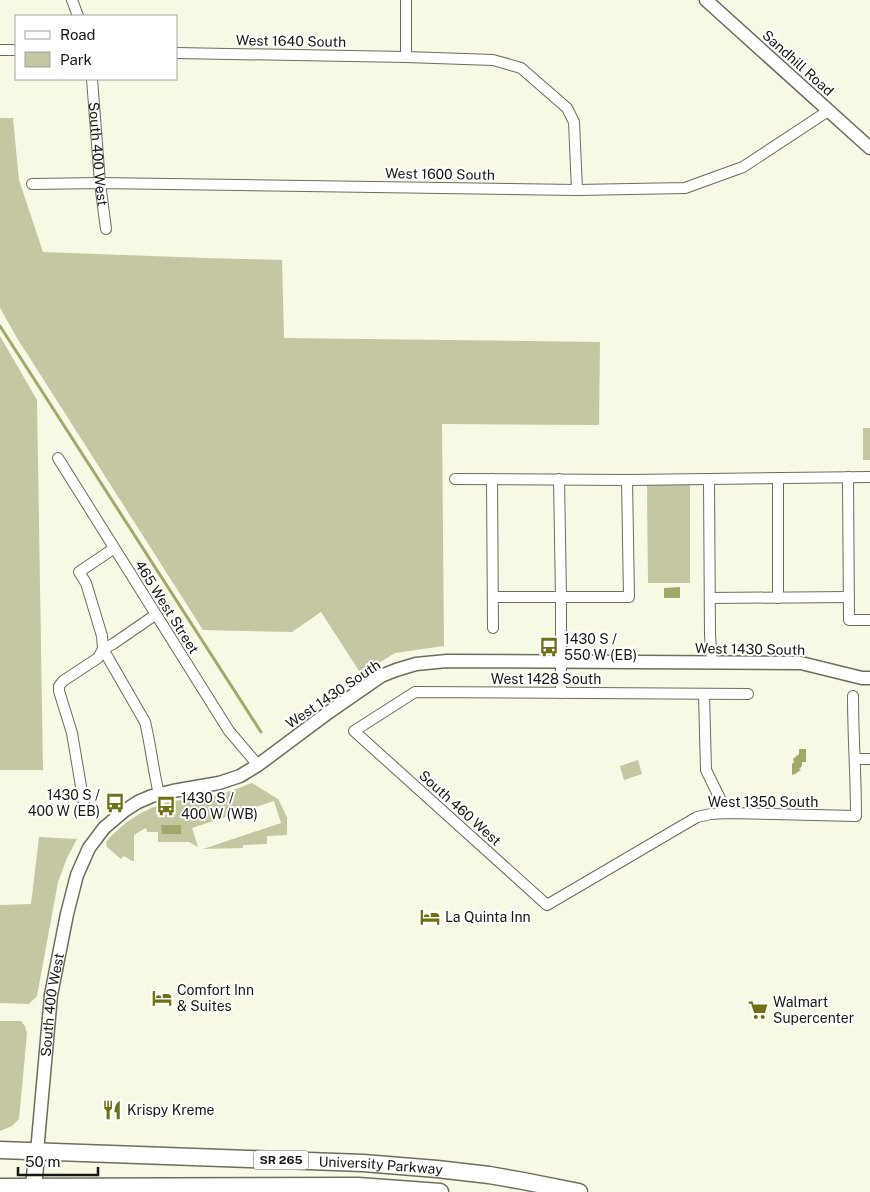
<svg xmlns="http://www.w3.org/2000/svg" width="870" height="1192" font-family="'Public Sans',sans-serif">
  <rect width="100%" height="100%" fill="#f7f9e5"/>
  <g fill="#c4c7a1">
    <path d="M 0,118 L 13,118 L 19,180 L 43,252 L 205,258 L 282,260 L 284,338 L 600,342 L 599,425 L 442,424 L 444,646 L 395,653 L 361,674 L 321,612 L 292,632 L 203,630 L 17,338 L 0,308 Z"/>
    <path d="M 0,336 L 37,400 L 43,770 L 0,770 Z"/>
    <rect x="863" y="428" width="7" height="32"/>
    <path d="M 647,485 L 690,485 L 690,583 L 648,583 Z"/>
    <path d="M 638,760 L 642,774 L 624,780 L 620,766 Z"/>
    <path d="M 252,783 L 278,799 L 287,817 L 287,835 L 267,836 L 267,844 L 243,845 L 243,848 L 203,849 L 281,823 L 274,801 L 192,828 L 198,847 L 189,842 L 158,842 L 158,832 L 147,832 L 146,828 L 134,835 L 134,861 L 132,861 L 124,856 L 121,859 L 107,847 L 106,842 C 122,823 146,807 170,802 C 184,799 198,798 212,796 C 226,793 239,788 252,783 Z"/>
    <path d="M 39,837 L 77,839 L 67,858 L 58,882 L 37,996 L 29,1004 L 0,1003 L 0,905 L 31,904 Z"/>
    <path d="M 0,1021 L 21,1021 L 25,1026 L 27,1034 L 19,1119 L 12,1126 L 0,1131 Z"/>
  </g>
  <g fill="#a4a76c">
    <path d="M 680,587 L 680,598 L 664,598 L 664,588 Z"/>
    <path d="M 799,749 L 806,749 L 806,762 L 802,762 L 802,766 L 799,769 L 801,770 L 795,774 L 792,775 L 792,764 L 794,762 L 793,759 L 799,754 Z"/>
    <path d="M 161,825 L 181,825 L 181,834 L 162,834 Z"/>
  </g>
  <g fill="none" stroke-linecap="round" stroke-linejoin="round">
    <path stroke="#a4a76c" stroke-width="3" d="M 0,326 L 261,732"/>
    <defs>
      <g id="minor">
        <path d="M 72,0 L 78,16"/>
        <path d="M 406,0 L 406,57"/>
        <path d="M 0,50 L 16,50"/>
        <path d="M 176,53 L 406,57 L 493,60 L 521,68 L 567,108 L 574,122 L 577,190"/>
        <path id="s1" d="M 92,79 L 100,183 L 106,229"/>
        <path d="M 32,184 L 100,183 L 577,190 L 685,188 L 743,167 L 828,111"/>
        <path d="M 58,458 L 229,731 L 258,765"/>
        <path d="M 848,477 L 849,620 L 870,620"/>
        <path d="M 778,478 L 778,598"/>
        <path d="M 455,479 L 627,480 L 629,597 L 561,597 L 561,693"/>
        <path d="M 492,479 L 493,628"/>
        <path d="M 627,480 L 709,479"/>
        <path d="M 493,597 L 561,597 L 559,479"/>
        <path d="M 710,598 L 849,597"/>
        <path d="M 155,615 L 113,644 L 103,649 L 145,722 C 151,746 153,770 159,794"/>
        <path d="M 712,662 L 710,635 L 709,479 L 870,477"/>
        <path d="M 704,694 L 706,770 L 727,813"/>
        <path d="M 748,694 L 415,692 L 354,731 L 547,905 L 697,817 L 711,814 L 727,813 L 856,816 C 856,776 853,736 853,696"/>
        <path d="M 855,759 L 870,759"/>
        <path d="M 85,810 L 72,733 L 59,691 L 59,686 L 63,681 L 98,658 L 103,649 L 102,636 L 86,583 L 79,572 L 113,549"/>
      </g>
      <g id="tertiary">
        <path d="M 706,0 L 870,148"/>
        <path id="s2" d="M 37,1152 L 51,995 L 67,914 L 77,875 L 89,848 L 104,828 L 124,811 L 138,802 L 152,796 L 173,791 L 219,783 L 240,776 L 258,765 L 329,712 L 381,676 L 396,670 L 416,664 L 447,661 L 801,663 L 862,678 L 870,678"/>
      </g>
      <path id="secondary" d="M 33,1192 L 37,1152"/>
      <g id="primary">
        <path id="s3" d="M 0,1150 L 363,1163 L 437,1169 L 489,1175 L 523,1181 L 579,1192"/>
        <path d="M 0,1187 L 358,1186 L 440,1192"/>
      </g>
    </defs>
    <use href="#minor" stroke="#6c6d5c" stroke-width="12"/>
    <use href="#tertiary" stroke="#6c6d5c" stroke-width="15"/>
    <use href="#secondary" stroke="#6c6d5c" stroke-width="18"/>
    <use href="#primary" stroke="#6c6d5c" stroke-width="19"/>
    <use href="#minor" stroke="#fff" stroke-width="10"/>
    <use href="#tertiary" stroke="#fff" stroke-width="12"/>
    <use href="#secondary" stroke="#fff" stroke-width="15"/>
    <use href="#primary" stroke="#fff" stroke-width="16"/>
  </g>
  <defs>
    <symbol id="bus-bare" viewBox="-9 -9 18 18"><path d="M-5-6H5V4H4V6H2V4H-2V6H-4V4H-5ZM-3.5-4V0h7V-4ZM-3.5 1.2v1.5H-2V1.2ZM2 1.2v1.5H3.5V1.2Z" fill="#707116" stroke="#fff" stroke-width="2.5" paint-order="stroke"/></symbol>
    <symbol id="hotel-bare" viewBox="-9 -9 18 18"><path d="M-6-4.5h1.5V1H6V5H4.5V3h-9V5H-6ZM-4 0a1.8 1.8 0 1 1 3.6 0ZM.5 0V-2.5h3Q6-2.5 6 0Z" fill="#707116" stroke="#fff" stroke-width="2.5" paint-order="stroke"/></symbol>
    <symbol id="supermarket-bare" viewBox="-9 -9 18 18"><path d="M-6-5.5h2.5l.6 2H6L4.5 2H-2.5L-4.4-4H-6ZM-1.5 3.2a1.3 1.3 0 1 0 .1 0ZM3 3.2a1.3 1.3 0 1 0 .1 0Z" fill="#707116" stroke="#fff" stroke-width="2.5" paint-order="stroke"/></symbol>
    <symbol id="restaurant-bare" viewBox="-9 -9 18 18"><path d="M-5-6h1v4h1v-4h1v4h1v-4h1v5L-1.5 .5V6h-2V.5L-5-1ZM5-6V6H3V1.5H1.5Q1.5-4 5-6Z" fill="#707116" stroke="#fff" stroke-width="2.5" paint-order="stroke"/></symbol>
  </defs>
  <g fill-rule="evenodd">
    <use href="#bus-bare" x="535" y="633" width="28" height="28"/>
    <use href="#bus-bare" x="101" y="789" width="28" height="28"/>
    <use href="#bus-bare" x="152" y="792" width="28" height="28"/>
    <use href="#hotel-bare" x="416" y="903" width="28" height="28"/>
    <use href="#hotel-bare" x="148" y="984" width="28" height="28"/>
    <use href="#supermarket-bare" x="744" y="996" width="28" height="28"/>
    <use href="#restaurant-bare" x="98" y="1096" width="28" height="28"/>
  </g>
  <g text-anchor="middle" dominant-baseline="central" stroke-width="4" stroke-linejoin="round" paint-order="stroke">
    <rect fill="#fff" stroke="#5c5d58" stroke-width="1" x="253.5" y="1150.5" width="55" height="19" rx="4"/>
    <g font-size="12" font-weight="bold" fill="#161710">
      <text x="281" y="1160">SR 265</text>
    </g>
    <g font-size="14" fill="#161710" stroke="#fff">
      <text transform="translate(291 41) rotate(1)">West 1640 South</text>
      <text transform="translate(798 63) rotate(42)">Sandhill Road</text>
      <text stroke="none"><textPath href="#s1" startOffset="75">South 400 West</textPath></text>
      <text transform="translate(440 174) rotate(1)">West 1600 South</text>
      <text transform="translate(167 607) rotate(58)">465 West Street</text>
      <text transform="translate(750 649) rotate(1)">West 1430 South</text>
      <text x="546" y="679">West 1428 South</text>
      <text transform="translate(333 694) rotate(-34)">West 1430 South</text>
      <text x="763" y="802">West 1350 South</text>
      <text transform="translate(460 808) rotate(42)">South 460 West</text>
      <text stroke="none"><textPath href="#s2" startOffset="148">South 400 West</textPath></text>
      <text stroke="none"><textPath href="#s3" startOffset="381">University Parkway</textPath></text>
    </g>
    <g font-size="14" fill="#161710" stroke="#fff" text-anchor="start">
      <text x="564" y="639">1430 S /<tspan x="564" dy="16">550 W (EB)</tspan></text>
      <text x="100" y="795" text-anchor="end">1430 S /<tspan x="100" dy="16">400 W (EB)</tspan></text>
      <text x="181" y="798">1430 S /<tspan x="181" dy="16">400 W (WB)</tspan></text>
      <text x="445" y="917">La Quinta Inn</text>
      <text x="177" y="990">Comfort Inn<tspan x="177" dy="16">&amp; Suites</tspan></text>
      <text x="773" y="1002">Walmart<tspan x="773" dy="16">Supercenter</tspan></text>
      <text x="127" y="1110">Krispy Kreme</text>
    </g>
  </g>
  <rect x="15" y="15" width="162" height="65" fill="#ffffff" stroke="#a2a29f"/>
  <rect x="25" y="31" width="25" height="8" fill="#ffffff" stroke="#a2a29f"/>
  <text x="60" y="40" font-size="15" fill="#161710">Road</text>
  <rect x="25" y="52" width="25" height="15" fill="#c4c7a1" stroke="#a2a29f"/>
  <text x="60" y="65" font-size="15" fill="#161710">Park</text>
  <path d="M18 1167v8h80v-8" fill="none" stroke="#161710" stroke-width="2.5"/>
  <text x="25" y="1167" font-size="15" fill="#161710" stroke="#ffffff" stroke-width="4" paint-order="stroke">50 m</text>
</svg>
